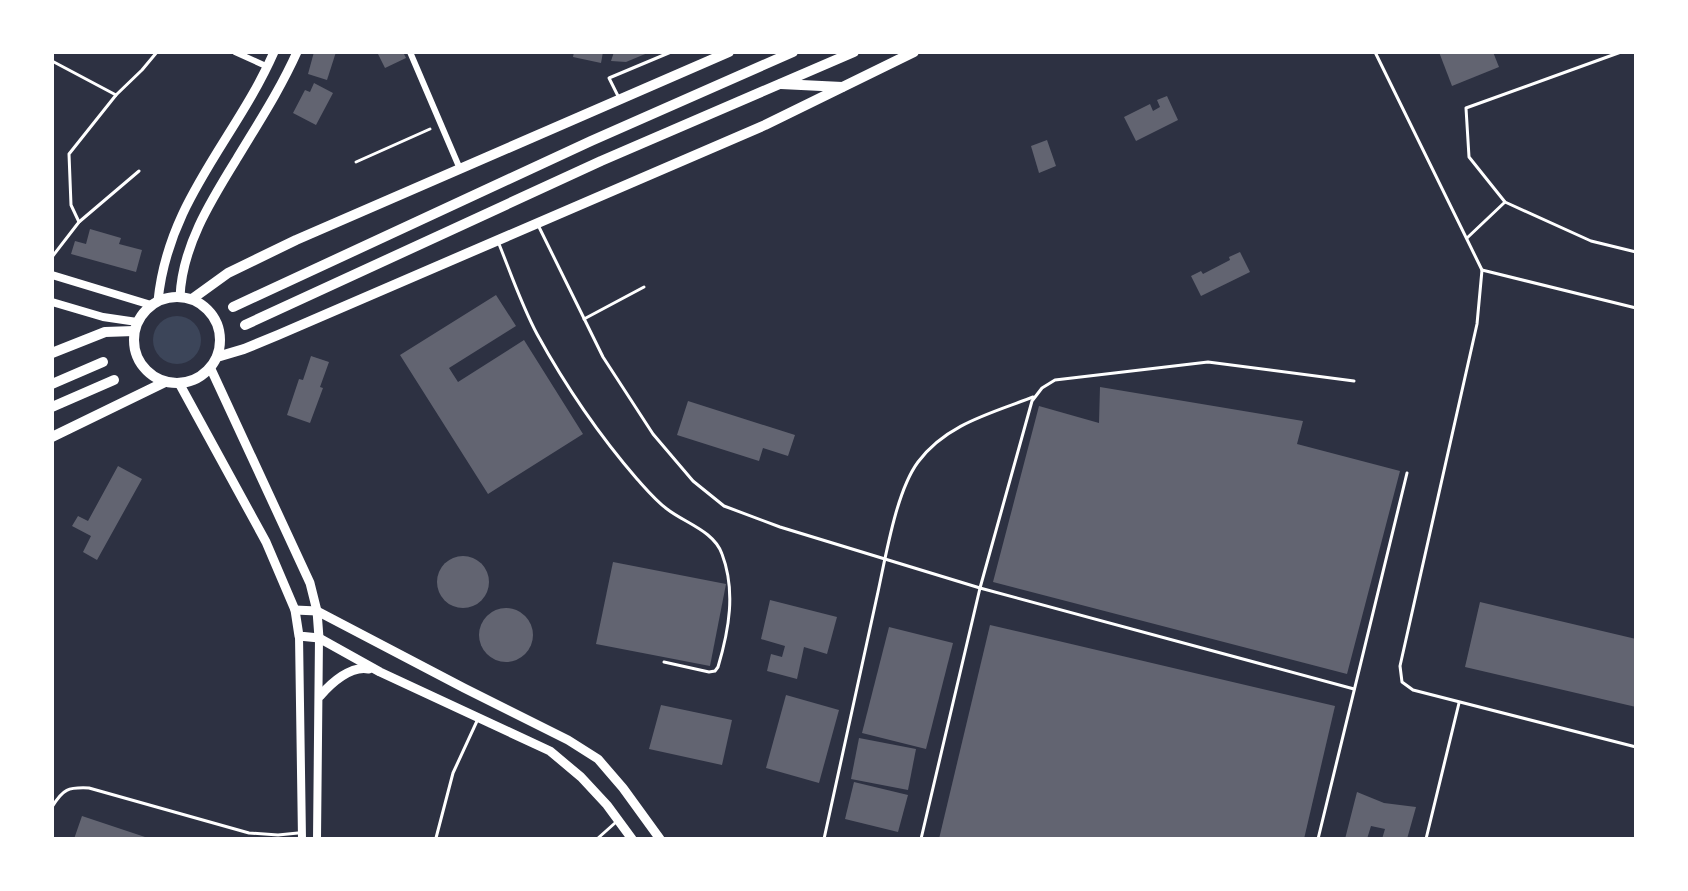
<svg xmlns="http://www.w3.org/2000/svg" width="1688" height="891" font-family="Arial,sans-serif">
  <rect width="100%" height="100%" fill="#2d3142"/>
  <circle fill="#3c4559" cx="177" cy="340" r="24"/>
  <g fill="#626471">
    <path d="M 314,52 L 336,52 L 327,80 L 308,74 Z"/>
    <path d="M 377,52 L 403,52 L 406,58 L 385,68 Z"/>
    <path d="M 574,52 L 603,52 L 601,63 L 573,57 Z"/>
    <path d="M 614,52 L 650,52 L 626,62 L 611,61 Z"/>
    <path d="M 1439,52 L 1493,52 L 1499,67 L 1452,86 Z"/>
    <path d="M 314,83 L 333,93 L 316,125 L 293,113 L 305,90 L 310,92 Z"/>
    <path d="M 1167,96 L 1178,120 L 1136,141 L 1124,117 L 1150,104 L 1153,111 L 1160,107 L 1157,100 Z"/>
    <path d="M 1047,140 L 1056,166 L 1039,173 L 1031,146 Z"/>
    <path d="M 90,229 L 121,238 L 119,244 L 142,250 L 136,272 L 71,254 L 75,241 L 86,244 Z"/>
    <path d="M 1240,252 L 1250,272 L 1201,296 L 1191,276 L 1201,271 L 1203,274 L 1230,260 L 1229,257 Z"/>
    <path d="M 496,295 L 516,326 L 449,368 L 458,382 L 524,340 L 583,434 L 488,494 L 400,355 Z"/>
    <path d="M 311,356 L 329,362 L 320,387 L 323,388 L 310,423 L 287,415 L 299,379 L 303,380 Z"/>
    <path d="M 1100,387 L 1303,421 L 1297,444 L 1400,471 L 1347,674 L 993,582 L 1039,406 L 1099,423 Z"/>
    <path d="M 688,401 L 795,435 L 788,456 L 763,448 L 759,461 L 677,435 Z"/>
    <path d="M 118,466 L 142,479 L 97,560 L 83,552 L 91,536 L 72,526 L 78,516 L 88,521 Z"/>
    <circle cx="463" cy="582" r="26"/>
    <path d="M 613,562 L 726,584 L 710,666 L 596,644 Z"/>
    <path d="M 770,600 L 837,617 L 827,654 L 804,647 L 797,679 L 767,671 L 771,654 L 782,657 L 785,646 L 761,639 Z"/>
    <path d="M 1480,602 L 1636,639 L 1636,707 L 1465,667 Z"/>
    <circle cx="506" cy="635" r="27"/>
    <path d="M 990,625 L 1335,706 L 1304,839 L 939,839 Z"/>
    <path d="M 889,627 L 953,643 L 926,749 L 862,733 Z"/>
    <path d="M 786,695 L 839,710 L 819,783 L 766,768 Z"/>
    <path d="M 661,705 L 732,720 L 722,765 L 649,749 Z"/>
    <path d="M 859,738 L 916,749 L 908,790 L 851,779 Z"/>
    <path d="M 854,782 L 908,795 L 898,832 L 845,819 Z"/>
    <path d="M 1357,792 L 1384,803 L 1416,807 L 1407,839 L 1382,839 L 1385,829 L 1371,826 L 1367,839 L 1345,839 Z"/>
    <path d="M 82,816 L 148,838 L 148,839 L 74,839 Z"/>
  </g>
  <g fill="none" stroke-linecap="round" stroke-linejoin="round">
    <path stroke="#fff" stroke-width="3" d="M 356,162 L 430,129"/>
    <g stroke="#fff" stroke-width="3">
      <path d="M 1375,52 L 1482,270 L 1477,324 L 1400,666 L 1402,682 L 1413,690 L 1636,747"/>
      <path d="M 1621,52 L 1466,108 L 1469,157 L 1505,202 L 1591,241 L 1636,252"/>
      <path d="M 52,61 L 116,95"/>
      <path d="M 618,96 L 609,78 L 671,52"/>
      <path d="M 79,222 L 71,205 L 69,154 L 116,95 L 142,70 L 157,52"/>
      <path d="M 539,227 L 603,357 L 653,434 L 693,481 L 724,506 L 780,527 L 980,588 L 1354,689"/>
      <path d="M 1467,238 L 1505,202"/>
      <path d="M 499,244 C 511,274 522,306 537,334 C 565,385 599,435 637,479 C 646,489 656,501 667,509 C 685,523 714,531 722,554 C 736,591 729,630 718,667 L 715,671 L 709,672 L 664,662"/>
      <path d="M 52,257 L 79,222 L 139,171"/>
      <path d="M 1482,270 L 1636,308"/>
      <path d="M 584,319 L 644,287"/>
      <path d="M 52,807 C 63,789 68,787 89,788 L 249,833 L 278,835 L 298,833"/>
      <path d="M 436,838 L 453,773 L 477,721"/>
      <path d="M 597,839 L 615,823"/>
      <path d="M 824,839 C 841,760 859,680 876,601 C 885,562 895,493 918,462 C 946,424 992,413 1033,397"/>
      <path d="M 921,839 L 980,588 L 1032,401 L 1042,388 L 1055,380 L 1208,362 L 1354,381"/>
      <path d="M 1318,839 L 1407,473"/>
      <path d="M 1426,839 L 1459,703"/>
    </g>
    <g stroke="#fff" stroke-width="6">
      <path d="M 235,52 L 268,67"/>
      <path d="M 410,52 L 460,169"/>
    </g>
    <g stroke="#fff" stroke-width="8">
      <path d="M 52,275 L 151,305"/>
      <path d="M 52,302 L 103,317 L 137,322"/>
      <path d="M 299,636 L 302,839"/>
      <path d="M 317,839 L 319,638"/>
    </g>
    <g stroke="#fff" stroke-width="9">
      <path d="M 180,297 C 182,247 210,202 236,160 C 257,125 280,90 297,52"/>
      <path d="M 158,301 C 168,200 236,139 274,52"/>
      <path d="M 210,367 L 310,583 L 317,611 L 319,638"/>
      <path d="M 179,383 L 266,542 L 295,610 L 299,636 L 319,638 L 380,672 L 550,751 L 581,777 L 607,805 L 632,839"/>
      <path d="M 295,610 L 317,611 L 464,688 L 568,740 L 598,759 L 623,788 L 660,839"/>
      <path d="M 320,696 C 331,683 351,665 369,669"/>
    </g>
    <g stroke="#fff" stroke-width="10">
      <circle cx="177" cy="340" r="43"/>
      <path d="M 192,299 L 228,273 L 296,240 L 729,52"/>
      <path d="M 52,353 L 105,332 L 134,331"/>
      <path d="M 217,357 L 244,349 L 278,335 L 765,125 L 914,52"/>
      <path d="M 52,437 L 165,382"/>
    </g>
    <g stroke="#fff" stroke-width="10">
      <path d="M 781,84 L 842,87"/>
      <path d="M 233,307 L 591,141 L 793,52"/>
      <path d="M 245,325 L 601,161 L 854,52"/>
      <path d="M 52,384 L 103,362"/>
      <path d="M 52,407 L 114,380"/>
    </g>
  </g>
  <rect width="1688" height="891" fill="none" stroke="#ffffff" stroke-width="108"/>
</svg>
